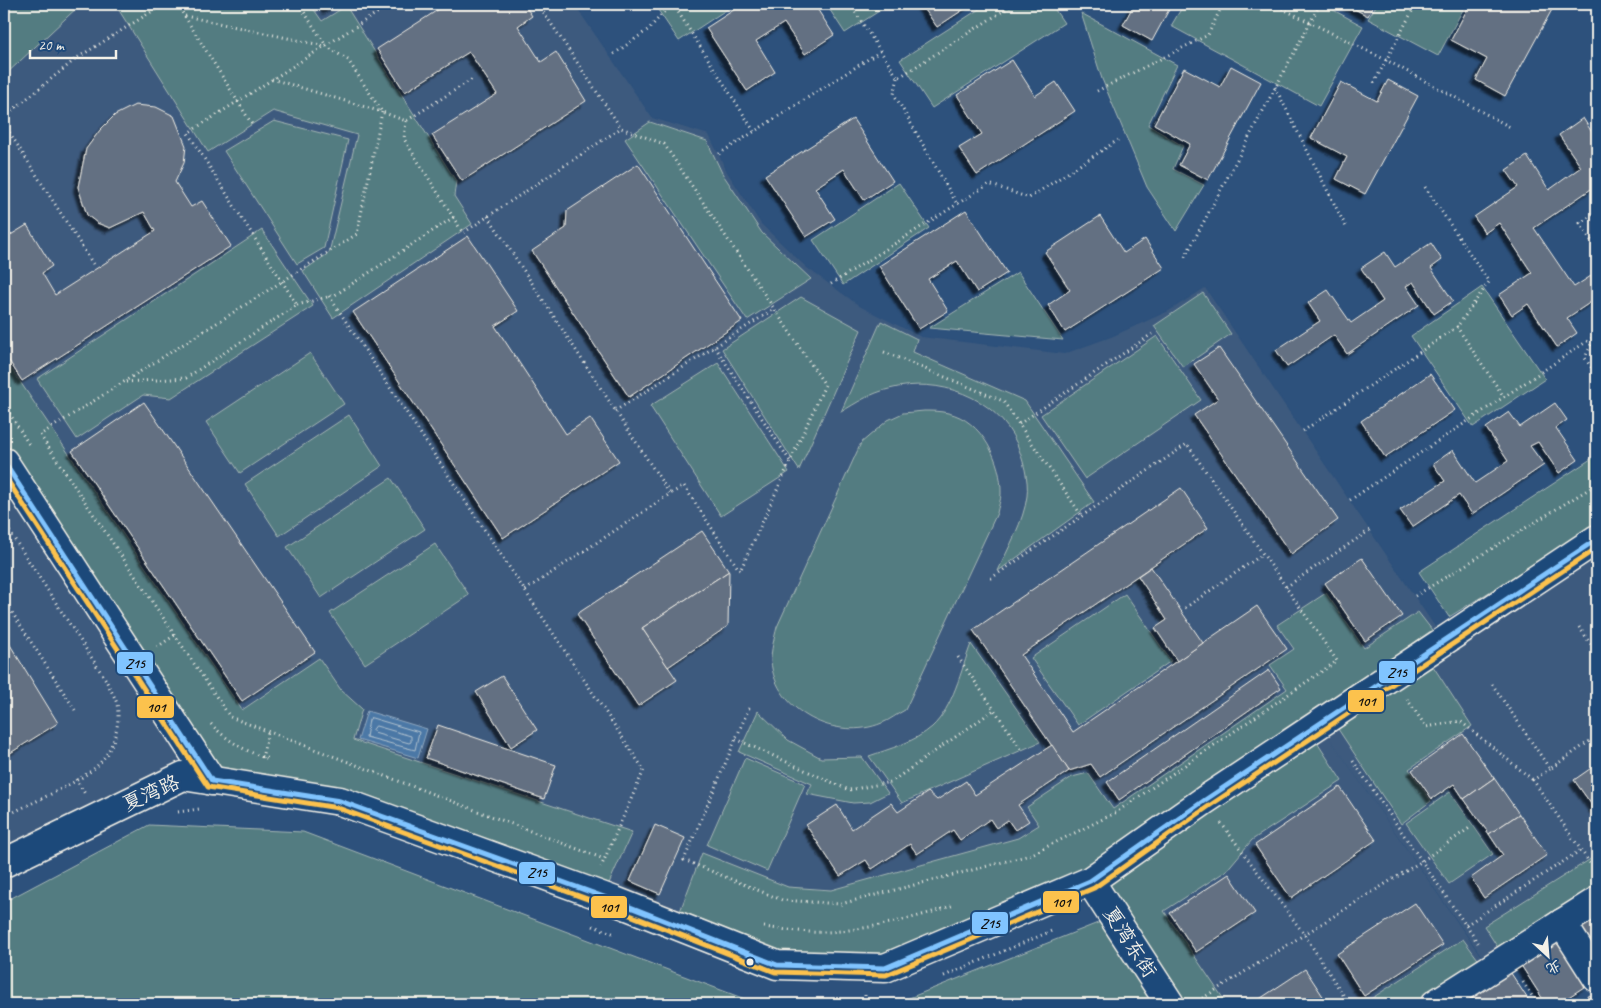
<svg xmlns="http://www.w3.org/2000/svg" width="1601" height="1008" font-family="Caveat,'LXGW WenKai TC',sans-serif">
  <defs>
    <filter id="shadow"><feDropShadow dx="-4.5" dy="4.5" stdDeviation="1" flood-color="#0009"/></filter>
  </defs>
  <rect width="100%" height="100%" fill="#2d517c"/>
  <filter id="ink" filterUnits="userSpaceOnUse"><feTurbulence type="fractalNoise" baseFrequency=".02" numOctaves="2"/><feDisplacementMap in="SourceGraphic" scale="10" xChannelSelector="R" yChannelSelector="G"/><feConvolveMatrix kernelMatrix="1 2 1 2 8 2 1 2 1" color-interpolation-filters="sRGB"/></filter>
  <g filter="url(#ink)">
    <g fill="#3d5a7e">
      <path d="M 4,4 L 574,4 L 652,118 L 709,135 L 727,172 L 761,224 L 807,268 L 861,307 L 921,337 L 1064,354 L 1111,337 L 1169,311 L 1205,288 L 1444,640 L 1597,541 L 1597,899 L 1490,968 L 1319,723 L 1489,968 L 1432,1004 L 1174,1004 L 1093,881 L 884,966 L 777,963 L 341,800 L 213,779 L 4,459 Z"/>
      <path d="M 4,464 L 209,779 L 4,861 Z"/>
    </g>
    <g fill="#537b81" stroke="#a4b6b4">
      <path d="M 4,4 L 81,4 L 4,76 Z"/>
      <path d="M 115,4 L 310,4 L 322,21 L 346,6 L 456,181 L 454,196 L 472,224 L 333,318 L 303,271 L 329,253 L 357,135 L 273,111 L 208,152 Z"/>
      <path d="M 654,4 L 735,4 L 679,41 Z"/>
      <path d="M 826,4 L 890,4 L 845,33 Z"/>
      <path d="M 987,4 L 1051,4 L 1064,23 L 932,108 L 900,60 Z"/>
      <path d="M 1184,4 L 1322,4 L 1363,26 L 1319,106 L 1171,26 Z"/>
      <path d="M 1377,4 L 1466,4 L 1438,56 L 1368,19 Z"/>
      <path d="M 1081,13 L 1177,65 L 1148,125 L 1183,146 L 1173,169 L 1204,185 L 1176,231 L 1147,187 L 1102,79 Z"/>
      <path d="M 274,121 L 348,140 L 324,248 L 297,264 L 224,151 Z"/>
      <path d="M 650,122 L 707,141 L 722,173 L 762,233 L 811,279 L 747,320 L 625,139 Z"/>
      <path d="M 899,183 L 929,228 L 843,285 L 813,240 Z"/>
      <path d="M 262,230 L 313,306 L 171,398 L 143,395 L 77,439 L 37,379 Z"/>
      <path d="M 1018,272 L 1063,340 L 929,328 Z"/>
      <path d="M 1482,287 L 1545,379 L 1473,427 L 1411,336 Z"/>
      <path d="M 1203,293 L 1231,334 L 1183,367 L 1154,326 Z"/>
      <path d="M 801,297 L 861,330 L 799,470 L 722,349 Z"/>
      <path d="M 881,321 L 917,339 L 913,352 L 1025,401 L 1094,502 L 998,571 C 1008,548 1024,521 1027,496 C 1029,479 1023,460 1017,444 C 996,396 938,376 889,389 C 871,393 856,403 841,412 Z"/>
      <path d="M 1157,336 L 1201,400 L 1085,479 L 1041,415 Z"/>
      <path d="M 310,353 L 344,404 L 240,473 L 206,422 Z"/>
      <path d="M 4,358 L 242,710 L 319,658 L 341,690 L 362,709 L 353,740 L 632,832 L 606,890 L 215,771 L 4,443 Z"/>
      <path d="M 718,363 L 789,472 L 721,516 L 650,406 Z"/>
      <path d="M 924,411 C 932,411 940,411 948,413 C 982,420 1002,462 1001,494 C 1001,500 998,507 997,513 L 905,710 C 897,714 890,720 882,723 C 837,742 775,712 771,661 C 771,650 774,639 777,627 L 861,443 L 888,420 L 903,413 Z"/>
      <path d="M 349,415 L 382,466 L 279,536 L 245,484 Z"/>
      <path d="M 1597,455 L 1597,525 L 1449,617 L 1419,572 Z"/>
      <path d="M 391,478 L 425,529 L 321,598 L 287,547 Z"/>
      <path d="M 435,544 L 469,595 L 365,664 L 330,613 Z"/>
      <path d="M 1326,593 L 1364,648 L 1418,612 L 1432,630 L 1087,874 L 865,960 L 779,956 L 679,914 L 702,853 L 788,887 L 831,890 L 1018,838 L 1039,825 L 1027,807 L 1072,777 L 1088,773 L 1113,809 L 1287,689 L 1270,665 L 1294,649 L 1277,625 Z"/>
      <path d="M 1125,594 L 1171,661 L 1078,725 L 1031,658 Z"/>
      <path d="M 971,644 L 1040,742 L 902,803 L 869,756 C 889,749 915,742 932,727 C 953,708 961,670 971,644 Z"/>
      <path d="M 1429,660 L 1472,726 L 1409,769 L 1431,801 L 1401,824 L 1334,723 Z"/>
      <path d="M 758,711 L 788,740 L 821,758 L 862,757 L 888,793 L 870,802 L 853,803 L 807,794 L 812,784 L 739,752 Z"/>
      <path d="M 1312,735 L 1342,781 L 1252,840 L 1226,871 L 1164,911 L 1227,1004 L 1183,1004 L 1106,881 Z"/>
      <path d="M 745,758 L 805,784 L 767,871 L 707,845 Z"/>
      <path d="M 1450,792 L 1493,854 L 1449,884 L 1406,823 Z"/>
      <path d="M 149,825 L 303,832 L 758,1004 L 4,1004 L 4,902 Z"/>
      <path d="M 1597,855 L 1597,891 L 1500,951 L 1484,926 Z"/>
      <path d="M 1108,919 L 1165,1004 L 894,1004 Z"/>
      <path d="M 1463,939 L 1483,966 L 1423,1004 L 1363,1004 Z"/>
    </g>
    <path fill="#4b78a6" stroke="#8fa8c0" d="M 367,711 L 427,729 L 418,758 L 358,740 Z"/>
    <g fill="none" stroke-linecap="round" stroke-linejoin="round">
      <g stroke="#b0c1ce" stroke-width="1">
        <path d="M 372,718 L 419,732 L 415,750 L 366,737 L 369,720 Z"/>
        <path d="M 376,726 L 411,736 L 411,742 L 409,743 L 374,733 L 373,730 Z"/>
      </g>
    </g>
    <g fill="#636f82" stroke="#f4f1e8" filter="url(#shadow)">
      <path d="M 324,4 L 337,4 L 327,10 Z"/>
      <path d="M 447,4 L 524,4 L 532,16 L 518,26 L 541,62 L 556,52 L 586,101 L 462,181 L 432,135 L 497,94 L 469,52 L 405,92 L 377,49 Z"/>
      <path d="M 743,4 L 814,4 L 834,35 L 805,54 L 784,23 L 756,41 L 775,72 L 747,91 L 706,28 Z"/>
      <path d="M 921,4 L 972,4 L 937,27 Z"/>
      <path d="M 1134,4 L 1172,4 L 1152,41 L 1123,25 Z"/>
      <path d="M 1345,4 L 1374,4 L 1368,16 Z"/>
      <path d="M 1470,4 L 1555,4 L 1505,96 L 1476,80 L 1487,59 L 1451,40 Z"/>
      <path d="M 1012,60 L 1035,96 L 1056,82 L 1075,111 L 977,175 L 959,148 L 982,134 L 957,95 Z"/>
      <path d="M 1231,66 L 1261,82 L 1208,180 L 1179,165 L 1190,144 L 1154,124 L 1184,68 L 1220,87 Z"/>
      <path d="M 1388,80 L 1418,96 L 1365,194 L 1336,179 L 1347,157 L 1311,138 L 1341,82 L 1377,101 Z"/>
      <path d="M 135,105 L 156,107 L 174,116 L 186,146 L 184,163 L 175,182 L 191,207 L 202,201 L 231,246 L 22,381 L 4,353 L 4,239 L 27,225 L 52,266 L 42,273 L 55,295 L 155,231 L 144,212 L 110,228 L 97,223 L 87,215 L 78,187 L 86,149 L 100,130 L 115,115 Z"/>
      <path d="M 1583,118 L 1593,134 L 1597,131 L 1597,185 L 1534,228 L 1574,287 L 1591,276 L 1597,285 L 1597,298 L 1567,318 L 1577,333 L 1557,347 L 1528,304 L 1512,315 L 1499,295 L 1532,273 L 1499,223 L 1485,233 L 1474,217 L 1518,187 L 1506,170 L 1527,156 L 1549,190 L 1581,167 L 1559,135 Z"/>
      <path d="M 853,119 L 893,181 L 864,200 L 844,169 L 815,188 L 835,219 L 806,237 L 765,175 Z"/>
      <path d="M 638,164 L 742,321 L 629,397 L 532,251 L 566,228 L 567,211 Z"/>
      <path d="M 966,210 L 1007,273 L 977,292 L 957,261 L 928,279 L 948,311 L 919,329 L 879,266 Z"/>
      <path d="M 1100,216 L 1124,253 L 1145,239 L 1164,268 L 1065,332 L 1048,305 L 1070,290 L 1045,252 Z"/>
      <path d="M 468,236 L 518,311 L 495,326 L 566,434 L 590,418 L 619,461 L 503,538 L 353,312 Z"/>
      <path d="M 1431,243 L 1442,260 L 1431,268 L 1453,301 L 1434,314 L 1413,282 L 1406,286 L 1419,305 L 1347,354 L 1334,335 L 1287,367 L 1276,350 L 1320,321 L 1308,303 L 1328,290 L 1351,323 L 1383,301 L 1361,268 L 1385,252 L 1395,267 Z"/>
      <path d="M 1219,348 L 1338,520 L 1291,554 L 1194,415 L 1218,399 L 1194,364 Z"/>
      <path d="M 1430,374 L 1455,410 L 1385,457 L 1361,421 Z"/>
      <path d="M 144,402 L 315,652 L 242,701 L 72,451 Z"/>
      <path d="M 1555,403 L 1567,420 L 1556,428 L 1578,460 L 1559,473 L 1538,442 L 1530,446 L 1544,465 L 1472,514 L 1459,495 L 1412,527 L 1400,510 L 1445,481 L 1433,464 L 1453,450 L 1475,483 L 1508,461 L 1486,428 L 1509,412 L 1520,427 Z"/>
      <path d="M 1181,488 L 1208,528 L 1021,655 L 1073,732 L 1257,606 L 1287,649 L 1100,777 L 1091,764 L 1069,771 L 973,630 Z"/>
      <path d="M 702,531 L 729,571 L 642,628 L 677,680 L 638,706 L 577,614 Z"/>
      <path d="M 1362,558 L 1402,616 L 1365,641 L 1325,583 Z"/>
      <path d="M 1151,567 L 1203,643 L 1177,661 L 1155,628 L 1167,620 L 1138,576 Z"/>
      <path d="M 729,571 L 728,626 L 668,667 L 642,628 Z"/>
      <path d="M 4,635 L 58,723 L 4,757 Z"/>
      <path d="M 1269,670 L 1281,688 L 1119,800 L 1107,782 Z"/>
      <path d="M 502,676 L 537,730 L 511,747 L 476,692 Z"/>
      <path d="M 438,725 L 556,765 L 544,799 L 426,758 Z"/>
      <path d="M 1463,734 L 1494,778 L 1464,799 L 1454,784 L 1432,799 L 1412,770 Z"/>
      <path d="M 1052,745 L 1069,771 L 1018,805 L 1029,821 L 1015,830 L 1008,820 L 996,828 L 990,819 L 960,840 L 953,830 L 917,854 L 910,844 L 872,869 L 866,860 L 840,876 L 806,825 L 837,805 L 852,829 L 891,803 L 898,812 L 928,792 L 937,800 L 966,781 L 975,795 Z"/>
      <path d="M 1597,764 L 1597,812 L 1574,780 Z"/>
      <path d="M 1494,778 L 1519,814 L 1489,834 L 1464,799 Z"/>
      <path d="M 1340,787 L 1376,840 L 1291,898 L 1255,845 Z"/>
      <path d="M 1519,814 L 1547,855 L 1484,898 L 1471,878 L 1503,855 L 1489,834 Z"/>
      <path d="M 655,825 L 685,838 L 660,894 L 630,881 Z"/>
      <path d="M 1229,874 L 1255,913 L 1196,952 L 1170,913 Z"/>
      <path d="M 1415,903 L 1443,945 L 1364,996 L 1337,954 Z"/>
      <path d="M 1597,915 L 1597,953 L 1580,926 Z"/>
      <path d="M 1555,935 L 1587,985 L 1558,1004 L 1546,1004 L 1517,959 Z"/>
      <path d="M 1507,967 L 1531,1004 L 1476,1004 L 1468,991 Z"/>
      <path d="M 1305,969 L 1328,1004 L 1252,1004 Z"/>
      <path d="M 1590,995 L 1596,1004 L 1576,1004 Z"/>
    </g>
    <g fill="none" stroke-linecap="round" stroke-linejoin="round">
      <defs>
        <g id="minor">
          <path d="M 4,462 L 212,781"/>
          <path d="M 4,863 L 183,776 L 340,801 L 615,901 L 777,965 L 885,968 L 1090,881 L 1205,800 L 1597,539"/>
          <path d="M 1090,881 L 1170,1004"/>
          <path d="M 1562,923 L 1597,978"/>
          <path d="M 1435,1004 L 1597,901"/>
        </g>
      </defs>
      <use href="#minor" stroke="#f4f1e8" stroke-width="31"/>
      <g stroke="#f4f1e8" stroke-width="3" stroke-dasharray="1 4" stroke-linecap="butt">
        <path d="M 177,4 L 253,126"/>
        <path d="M 299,4 L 326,46 L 348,60 L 382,112 L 406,121 L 474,78"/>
        <path d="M 538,4 L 621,128 L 664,144 L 825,385 L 740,571 L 684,486 L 670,494"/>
        <path d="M 673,4 L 754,131"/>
        <path d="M 850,4 L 898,78 L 1014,4"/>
        <path d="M 1273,4 L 1386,60 L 1512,128"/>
        <path d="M 185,16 L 325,46"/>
        <path d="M 614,54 L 649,29 L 671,4"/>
        <path d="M 898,78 L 894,94 L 957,204"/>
        <path d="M 272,79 L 382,112 L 357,234 L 40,435 L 230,717 L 604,859"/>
        <path d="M 1374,83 L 1416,4"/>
        <path d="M 1275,87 L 1346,227"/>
        <path d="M 1097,91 L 1208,35 L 1223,4"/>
        <path d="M 4,117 L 77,58 L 164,4"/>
        <path d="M 406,121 L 404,139 L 463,233 L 621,128"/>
        <path d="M 4,124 L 93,264"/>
        <path d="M 719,154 L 881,51"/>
        <path d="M 1425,187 L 1489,282 L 1457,327"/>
        <path d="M 1597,212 L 1580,223 L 1597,250"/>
        <path d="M 488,216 L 670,494 L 524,591"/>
        <path d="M 1185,257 L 1320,4"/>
        <path d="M 831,284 L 989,184 L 1029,198 L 1118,140"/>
        <path d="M 329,296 L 644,770 L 601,867"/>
        <path d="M 297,305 L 335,295 L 454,217"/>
        <path d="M 1597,331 L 1585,358 L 1597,376"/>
        <path d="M 715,347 L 790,461"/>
        <path d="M 884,352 L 1003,401 L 1082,516"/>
        <path d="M 126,382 L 186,378 L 297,305 L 188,133 L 391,4"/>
        <path d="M 4,405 L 30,446"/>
        <path d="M 615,411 L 774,309"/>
        <path d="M 1019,424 L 1152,334"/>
        <path d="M 1303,431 L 1457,327 L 1504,397"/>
        <path d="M 1350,500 L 1595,336"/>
        <path d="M 4,523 L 106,680 C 109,688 115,696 117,704 C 121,726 113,749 98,765 C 80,783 28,804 4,817"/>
        <path d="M 1286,587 L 1370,530"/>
        <path d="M 1415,596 L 1597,484"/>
        <path d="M 4,600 L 75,710"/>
        <path d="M 1185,608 L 1263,554"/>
        <path d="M 1579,627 L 1597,653"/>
        <path d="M 157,647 L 175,635"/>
        <path d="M 958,657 L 1022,750"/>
        <path d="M 1492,684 L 1550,769 L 1597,736"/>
        <path d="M 1407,699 L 1426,727 L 1460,721 L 1533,780"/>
        <path d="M 749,708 L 684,860 L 782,900 L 841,904 L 1030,855 L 1115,813 L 1337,661 L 1187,444 L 990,579"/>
        <path d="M 211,724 C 226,740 248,753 269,759"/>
        <path d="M 736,739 L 849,790 L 891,782 L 994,710"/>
        <path d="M 262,758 L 268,732"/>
        <path d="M 1353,761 L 1478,943"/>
        <path d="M 1550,769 L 1533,780 L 1596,872"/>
        <path d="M 76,779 L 85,794"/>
        <path d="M 178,812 L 199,809"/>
        <path d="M 1221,823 L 1304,934 L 1349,1004"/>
        <path d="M 1466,925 L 1581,850"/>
        <path d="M 593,926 L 615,934"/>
        <path d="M 764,927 C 779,929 795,931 810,932 C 851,934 915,919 954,905"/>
        <path d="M 944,976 L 1054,930"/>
        <path d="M 1523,982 L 1537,1004"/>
        <path d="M 865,995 L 865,1004"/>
        <path d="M 1198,1001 L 1422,861 L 1471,827"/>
        <path d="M 1571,1004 L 1580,999"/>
      </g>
      <use href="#minor" stroke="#1f4a7a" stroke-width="28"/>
      <defs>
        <path id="bus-1" d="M 4,462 L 212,781 L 340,801 L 615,901 L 777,965 L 885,968 L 1090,881 L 1205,800 L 1597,539"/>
        <path id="bus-2" d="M 4,475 L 208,787 L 338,808 L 612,908 L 775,972 L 886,975 L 1094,888 L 1209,806 L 1597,548"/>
      </defs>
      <use href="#bus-1" stroke="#1f4a7a" stroke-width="9"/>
      <use href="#bus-2" stroke="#1f4a7a" stroke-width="9"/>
      <use href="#bus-1" stroke="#80c4ff" stroke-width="5"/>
      <use href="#bus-2" stroke="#fcc24d" stroke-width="5"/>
    </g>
  </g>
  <circle fill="#f4f1e8" stroke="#1f4a7a" stroke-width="2" cx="750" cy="962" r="4.5"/>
  <g text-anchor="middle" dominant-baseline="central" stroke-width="5" stroke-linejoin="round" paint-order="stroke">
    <g font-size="20" fill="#f4f1e8" stroke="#1f4a7a">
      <text transform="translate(151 793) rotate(-24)">夏湾路</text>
      <text transform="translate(1130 942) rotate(57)">夏湾东街</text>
    </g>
  </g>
  <g stroke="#1f4a7a" stroke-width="2">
    <rect x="116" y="651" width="38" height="24" rx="5" fill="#80c4ff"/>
    <rect x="1378" y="660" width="38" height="24" rx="5" fill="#80c4ff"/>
    <rect x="1347" y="689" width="38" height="24" rx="5" fill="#fcc24d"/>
    <rect x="136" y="695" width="39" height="24" rx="5" fill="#fcc24d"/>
    <rect x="518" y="861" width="38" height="24" rx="5" fill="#80c4ff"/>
    <rect x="1042" y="890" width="38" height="24" rx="5" fill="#fcc24d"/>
    <rect x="590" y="895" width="38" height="24" rx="5" fill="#fcc24d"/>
    <rect x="971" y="911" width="38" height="24" rx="5" fill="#80c4ff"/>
  </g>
  <g font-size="14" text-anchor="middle" font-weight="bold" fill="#111">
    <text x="135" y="668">Z15</text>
    <text x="1397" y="677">Z15</text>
    <text x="1366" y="706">101</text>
    <text x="156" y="712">101</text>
    <text x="537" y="877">Z15</text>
    <text x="1061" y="907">101</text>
    <text x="609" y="912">101</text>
    <text x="990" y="928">Z15</text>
  </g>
  <rect width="1601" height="1008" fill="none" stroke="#1f4a7a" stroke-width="20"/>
  <rect x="10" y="10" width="1581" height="988" fill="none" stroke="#f4f1e8" stroke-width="2" filter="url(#ink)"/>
  <g transform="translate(1548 956) rotate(154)" stroke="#1f4a7a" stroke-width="4" paint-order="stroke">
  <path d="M0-4L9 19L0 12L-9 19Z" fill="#f4f1e8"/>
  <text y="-8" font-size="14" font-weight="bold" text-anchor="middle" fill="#f4f1e8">北</text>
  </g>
  <path d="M30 50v8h86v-8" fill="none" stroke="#f4f1e8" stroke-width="2.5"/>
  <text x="38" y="50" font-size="15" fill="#f4f1e8" stroke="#1f4a7a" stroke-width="4" paint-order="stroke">20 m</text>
</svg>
